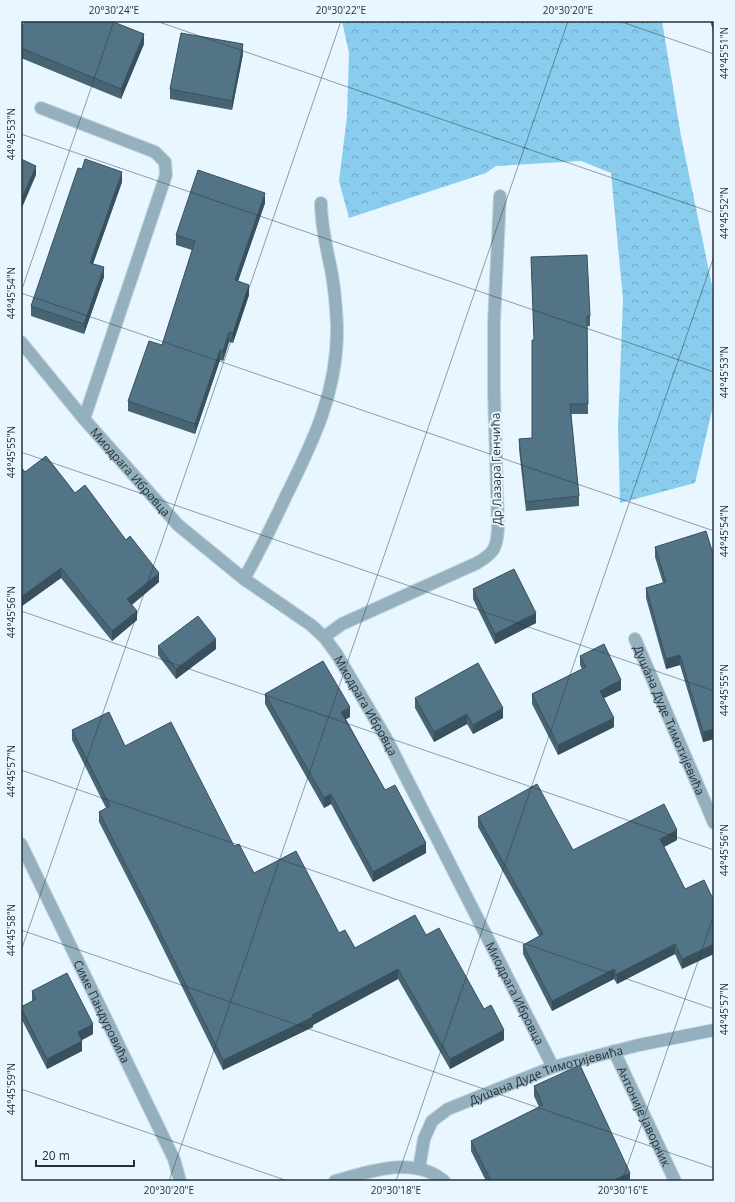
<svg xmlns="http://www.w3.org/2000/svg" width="735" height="1202" font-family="'Open Sans',sans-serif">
  <defs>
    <pattern id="forest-crowns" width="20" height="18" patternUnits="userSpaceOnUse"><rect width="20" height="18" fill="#89ccee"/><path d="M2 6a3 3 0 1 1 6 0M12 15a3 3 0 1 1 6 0" fill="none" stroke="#70a6c2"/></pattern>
  </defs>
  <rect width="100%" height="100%" fill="#e8f7ff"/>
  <path fill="url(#forest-crowns)" d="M 342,21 L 662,21 L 681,136 L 714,295 L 714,402 L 695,483 L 620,503 L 618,427 L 623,299 L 611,173 L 581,161 L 496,166 L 486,173 L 349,218 L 339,181 L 347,116 L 349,53 Z"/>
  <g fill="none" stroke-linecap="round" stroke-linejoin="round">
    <defs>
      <g id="minor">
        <path d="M 41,108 L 155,152 L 165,162 L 166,175 L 84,419"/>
        <path id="s1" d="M 21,342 L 84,419 L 178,525 L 244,579 L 311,625 L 324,637 L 336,653 L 386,738 L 553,1067"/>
        <path d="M 244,579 C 259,552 273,524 286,496 C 314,440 338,390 337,326 C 336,304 334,281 329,260 C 325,240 321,223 321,203"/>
        <path d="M 324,637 L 342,624 L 477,563 C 494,553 497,548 498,528 L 494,392 L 494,322 L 500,196"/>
        <path id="s2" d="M 635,639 L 714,823"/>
        <path id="s3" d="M 21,844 L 174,1159 L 180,1181"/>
        <path id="s4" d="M 614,1051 L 675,1181"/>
        <path id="s5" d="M 419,1169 L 424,1139 L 432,1121 L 448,1109 L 553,1067 L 639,1045 L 714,1030"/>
        <path d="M 335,1181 C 369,1172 414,1155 444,1181"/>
      </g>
    </defs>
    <use href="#minor" stroke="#c5d4db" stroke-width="14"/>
    <use href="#minor" stroke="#94b0bf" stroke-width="12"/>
  </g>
  <g fill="#476473">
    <path d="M 710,21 L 714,21 L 714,34 Z"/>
    <path d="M 21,30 L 144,44 L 121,99 L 21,58 Z"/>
    <path d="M 243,54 L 232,110 L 170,99 L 170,89 Z"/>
    <path d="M 122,182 L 93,264 L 104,277 L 84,334 L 31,316 L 31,306 Z"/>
    <path d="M 265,203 L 238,281 L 249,295 L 233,343 L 229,342 L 223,361 L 220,360 L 195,434 L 128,411 L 128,401 L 162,345 L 192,250 L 176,245 L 176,235 Z"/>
    <path d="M 531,257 L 590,316 L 590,326 L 587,326 L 588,414 L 571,414 L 579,496 L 579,506 L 526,511 L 519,449 L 519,439 L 532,438 L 534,340 Z"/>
    <path d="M 25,472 L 75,493 L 126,540 L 159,582 L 132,605 L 137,620 L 112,641 L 61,578 L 22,606 L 22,616 L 21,617 Z"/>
    <path d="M 655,547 L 714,557 L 714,739 L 703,742 L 680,665 L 666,669 L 646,598 L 646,588 L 663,583 L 655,557 Z"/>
    <path d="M 473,589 L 536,623 L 495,644 L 473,599 Z"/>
    <path d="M 158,646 L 216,649 L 176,679 L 158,655 Z"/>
    <path d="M 580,656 L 621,690 L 604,698 L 614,727 L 558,755 L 532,704 L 532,694 L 582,669 L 580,665 Z"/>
    <path d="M 265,694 L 350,717 L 346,719 L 385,790 L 426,853 L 373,882 L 331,804 L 324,808 L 265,704 Z"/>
    <path d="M 415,698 L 503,718 L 473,734 L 467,724 L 434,742 L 415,708 Z"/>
    <path d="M 72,730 L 125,746 L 234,846 L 254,873 L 339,933 L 355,948 L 426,935 L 484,1009 L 504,1040 L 450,1069 L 398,979 L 313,1025 L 313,1027 L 223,1070 L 150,922 L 99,822 L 99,812 L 106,808 L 72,740 Z"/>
    <path d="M 478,817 L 573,850 L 677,840 L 664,847 L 685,889 L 682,969 L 675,954 L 617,984 L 614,979 L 552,1011 L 523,954 L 523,945 L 539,936 L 478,827 Z"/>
    <path d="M 32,991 L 93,1034 L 82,1040 L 82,1051 L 47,1069 L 21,1018 L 21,1007 L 32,1001 Z"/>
    <path d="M 534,1086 L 630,1181 L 486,1181 L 471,1151 L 471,1141 L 539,1107 L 534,1096 Z"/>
  </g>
  <g fill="#39515e">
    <path d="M 144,34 L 144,44 L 121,99 L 121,89 Z"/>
    <path d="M 243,44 L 243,54 L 232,110 L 232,101 Z"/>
    <path d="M 36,166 L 36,175 L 21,210 L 21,200 Z"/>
    <path d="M 122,172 L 122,182 L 90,272 L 90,263 Z"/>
    <path d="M 265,193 L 265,203 L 235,290 L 235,280 Z"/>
    <path d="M 104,267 L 104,277 L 84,334 L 84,324 Z"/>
    <path d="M 249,285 L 249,295 L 233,343 L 233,333 Z"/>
    <path d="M 229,332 L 229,342 L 223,361 L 223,351 Z"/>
    <path d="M 220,350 L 220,360 L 195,434 L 195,424 Z"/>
    <path d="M 61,568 L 61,578 L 22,606 L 22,616 L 21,617 L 21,597 Z"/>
    <path d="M 159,573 L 159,582 L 127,608 L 127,599 Z"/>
    <path d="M 137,611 L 137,620 L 112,641 L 112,631 Z"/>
    <path d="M 536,613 L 536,623 L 495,644 L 495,634 Z"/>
    <path d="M 216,639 L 216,649 L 176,679 L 176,669 Z"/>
    <path d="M 680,655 L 680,665 L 666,669 L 666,659 Z"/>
    <path d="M 621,680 L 621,690 L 600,700 L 600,691 Z"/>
    <path d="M 350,707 L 350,717 L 341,722 L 341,712 Z"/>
    <path d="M 503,708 L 503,718 L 473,734 L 473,725 Z"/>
    <path d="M 467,714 L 467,724 L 434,742 L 434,732 Z"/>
    <path d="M 614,718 L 614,727 L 558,755 L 558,745 Z"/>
    <path d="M 714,729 L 714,739 L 703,742 L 703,732 Z"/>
    <path d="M 331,794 L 331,804 L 324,808 L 324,798 Z"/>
    <path d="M 677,830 L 677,840 L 660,849 L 660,839 Z"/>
    <path d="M 426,843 L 426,853 L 373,882 L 373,872 Z"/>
    <path d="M 675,944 L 675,954 L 617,984 L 617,974 Z"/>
    <path d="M 714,944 L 714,954 L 682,969 L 682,959 Z"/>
    <path d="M 398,969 L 398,979 L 313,1025 L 313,1027 L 223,1070 L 223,1060 L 312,1015 Z"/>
    <path d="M 614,969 L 614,979 L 552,1011 L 552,1001 Z"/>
    <path d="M 93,1024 L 93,1034 L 78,1042 L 78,1032 Z"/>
    <path d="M 504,1030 L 504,1040 L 450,1069 L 450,1059 Z"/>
    <path d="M 82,1041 L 82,1051 L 47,1069 L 47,1059 Z"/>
    <path d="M 630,1173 L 630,1181 L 611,1181 Z"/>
  </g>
  <g fill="#527486" stroke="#39515e">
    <path d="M 25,21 L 111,21 L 144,34 L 121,89 L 21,48 L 21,30 Z"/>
    <path d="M 181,33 L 243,44 L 232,101 L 170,89 Z"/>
    <path d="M 21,159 L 36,166 L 21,200 Z"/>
    <path d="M 85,159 L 122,172 L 90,263 L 104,267 L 84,324 L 31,306 L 78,168 L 82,169 Z"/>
    <path d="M 198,170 L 265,193 L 235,280 L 249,285 L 233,333 L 229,332 L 223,351 L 220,350 L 195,424 L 128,401 L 149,341 L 162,345 L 195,241 L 176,235 Z"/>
    <path d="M 587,255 L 590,316 L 587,316 L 588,404 L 570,404 L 579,496 L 526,502 L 519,439 L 532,438 L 532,340 L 534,340 L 531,257 Z"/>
    <path d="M 46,456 L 75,493 L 85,485 L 126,540 L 130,536 L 159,573 L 127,599 L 137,611 L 112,631 L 61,568 L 21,597 L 21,467 L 25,472 Z"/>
    <path d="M 706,531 L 714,557 L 714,729 L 703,732 L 680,655 L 666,659 L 646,588 L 666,582 L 655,547 Z"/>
    <path d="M 514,569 L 536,613 L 495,634 L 473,589 Z"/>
    <path d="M 198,616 L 216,639 L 176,669 L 158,646 Z"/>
    <path d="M 604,644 L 621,680 L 600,691 L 614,718 L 558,745 L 532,694 L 586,667 L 580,656 Z"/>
    <path d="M 323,661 L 350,707 L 341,712 L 385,790 L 395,785 L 426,843 L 373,872 L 331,794 L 324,798 L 265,694 Z"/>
    <path d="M 478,663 L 503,708 L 473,725 L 467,714 L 434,732 L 415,698 Z"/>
    <path d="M 109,712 L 125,746 L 171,722 L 234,846 L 239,844 L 254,873 L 296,851 L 339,933 L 345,930 L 355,948 L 415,915 L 426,935 L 439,928 L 484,1009 L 491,1005 L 504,1030 L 450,1059 L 398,969 L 312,1015 L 313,1017 L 223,1060 L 150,912 L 99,812 L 110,806 L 72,730 Z"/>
    <path d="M 537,784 L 573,850 L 664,804 L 677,830 L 660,839 L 685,889 L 704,880 L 714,901 L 714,944 L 682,959 L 675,944 L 617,974 L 614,969 L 552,1001 L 523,945 L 543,934 L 478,817 Z"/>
    <path d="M 67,973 L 93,1024 L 78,1032 L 82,1041 L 47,1059 L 21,1008 L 21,1007 L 36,999 L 32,991 Z"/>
    <path d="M 580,1065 L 630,1173 L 611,1181 L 491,1181 L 471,1141 L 543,1105 L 534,1086 Z"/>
  </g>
  <path fill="none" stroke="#233239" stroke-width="1" stroke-opacity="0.45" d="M 156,21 L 714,213M 619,21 L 714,54M 21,134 L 714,372M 21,292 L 114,21M 21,293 L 714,531M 21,452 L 714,691M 21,611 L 714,850M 21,770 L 714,1009M 21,930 L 714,1168M 21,951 L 341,21M 21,1089 L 288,1181M 169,1181 L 568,21M 396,1181 L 714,256M 622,1181 L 714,915"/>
  <g text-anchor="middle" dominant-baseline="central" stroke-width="4" stroke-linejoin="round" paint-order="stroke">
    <g font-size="12" fill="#233239" stroke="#e8f7ff">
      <text transform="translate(496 469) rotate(-91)">Др Лазара Генчића</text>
      <text stroke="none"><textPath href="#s1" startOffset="170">Миодрага Ибровца</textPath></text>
      <text stroke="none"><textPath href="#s1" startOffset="506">Миодрага Ибровца</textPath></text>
      <text stroke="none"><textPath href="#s2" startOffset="88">Душана Дуде Тимотијевића</textPath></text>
      <text stroke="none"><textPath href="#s1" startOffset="830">Миодрага Ибровца</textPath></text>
      <text stroke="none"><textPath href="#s3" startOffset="186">Симе Пандуровића</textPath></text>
      <text stroke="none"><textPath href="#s5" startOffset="174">Душана Дуде Тимотијевића</textPath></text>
      <text stroke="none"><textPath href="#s4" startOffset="72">Антоније Јаворник</textPath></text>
    </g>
  </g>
  <rect width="735" height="1202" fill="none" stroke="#e8f7ff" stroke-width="44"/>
  <path d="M36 1160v6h98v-6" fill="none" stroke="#233239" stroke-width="2"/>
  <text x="42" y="1160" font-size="12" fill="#233239" stroke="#e8f7ff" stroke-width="3" paint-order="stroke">20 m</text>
  <rect x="22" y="22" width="691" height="1158" fill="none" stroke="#233239" stroke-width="1.5"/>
  <g font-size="10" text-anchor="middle" fill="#233239">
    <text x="114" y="14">20°30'24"E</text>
    <text x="341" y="14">20°30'22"E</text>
    <text x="568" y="14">20°30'20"E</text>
    <text transform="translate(724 53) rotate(-90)" y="4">44°45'51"N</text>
    <text transform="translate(11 134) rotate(-90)" y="4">44°45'53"N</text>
    <text transform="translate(724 213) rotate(-90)" y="4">44°45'52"N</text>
    <text transform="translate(11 293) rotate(-90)" y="4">44°45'54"N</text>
    <text transform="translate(724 372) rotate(-90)" y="4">44°45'53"N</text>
    <text transform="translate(11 452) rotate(-90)" y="4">44°45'55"N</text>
    <text transform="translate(724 531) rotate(-90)" y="4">44°45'54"N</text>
    <text transform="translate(11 612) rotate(-90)" y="4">44°45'56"N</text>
    <text transform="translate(724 690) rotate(-90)" y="4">44°45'55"N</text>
    <text transform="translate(11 771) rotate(-90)" y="4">44°45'57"N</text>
    <text transform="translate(724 850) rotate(-90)" y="4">44°45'56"N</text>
    <text transform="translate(11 930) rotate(-90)" y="4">44°45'58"N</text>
    <text transform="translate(724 1009) rotate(-90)" y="4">44°45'57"N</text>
    <text transform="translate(11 1089) rotate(-90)" y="4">44°45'59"N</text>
    <text x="169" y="1194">20°30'20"E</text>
    <text x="396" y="1194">20°30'18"E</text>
    <text x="623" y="1194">20°30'16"E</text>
  </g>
</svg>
